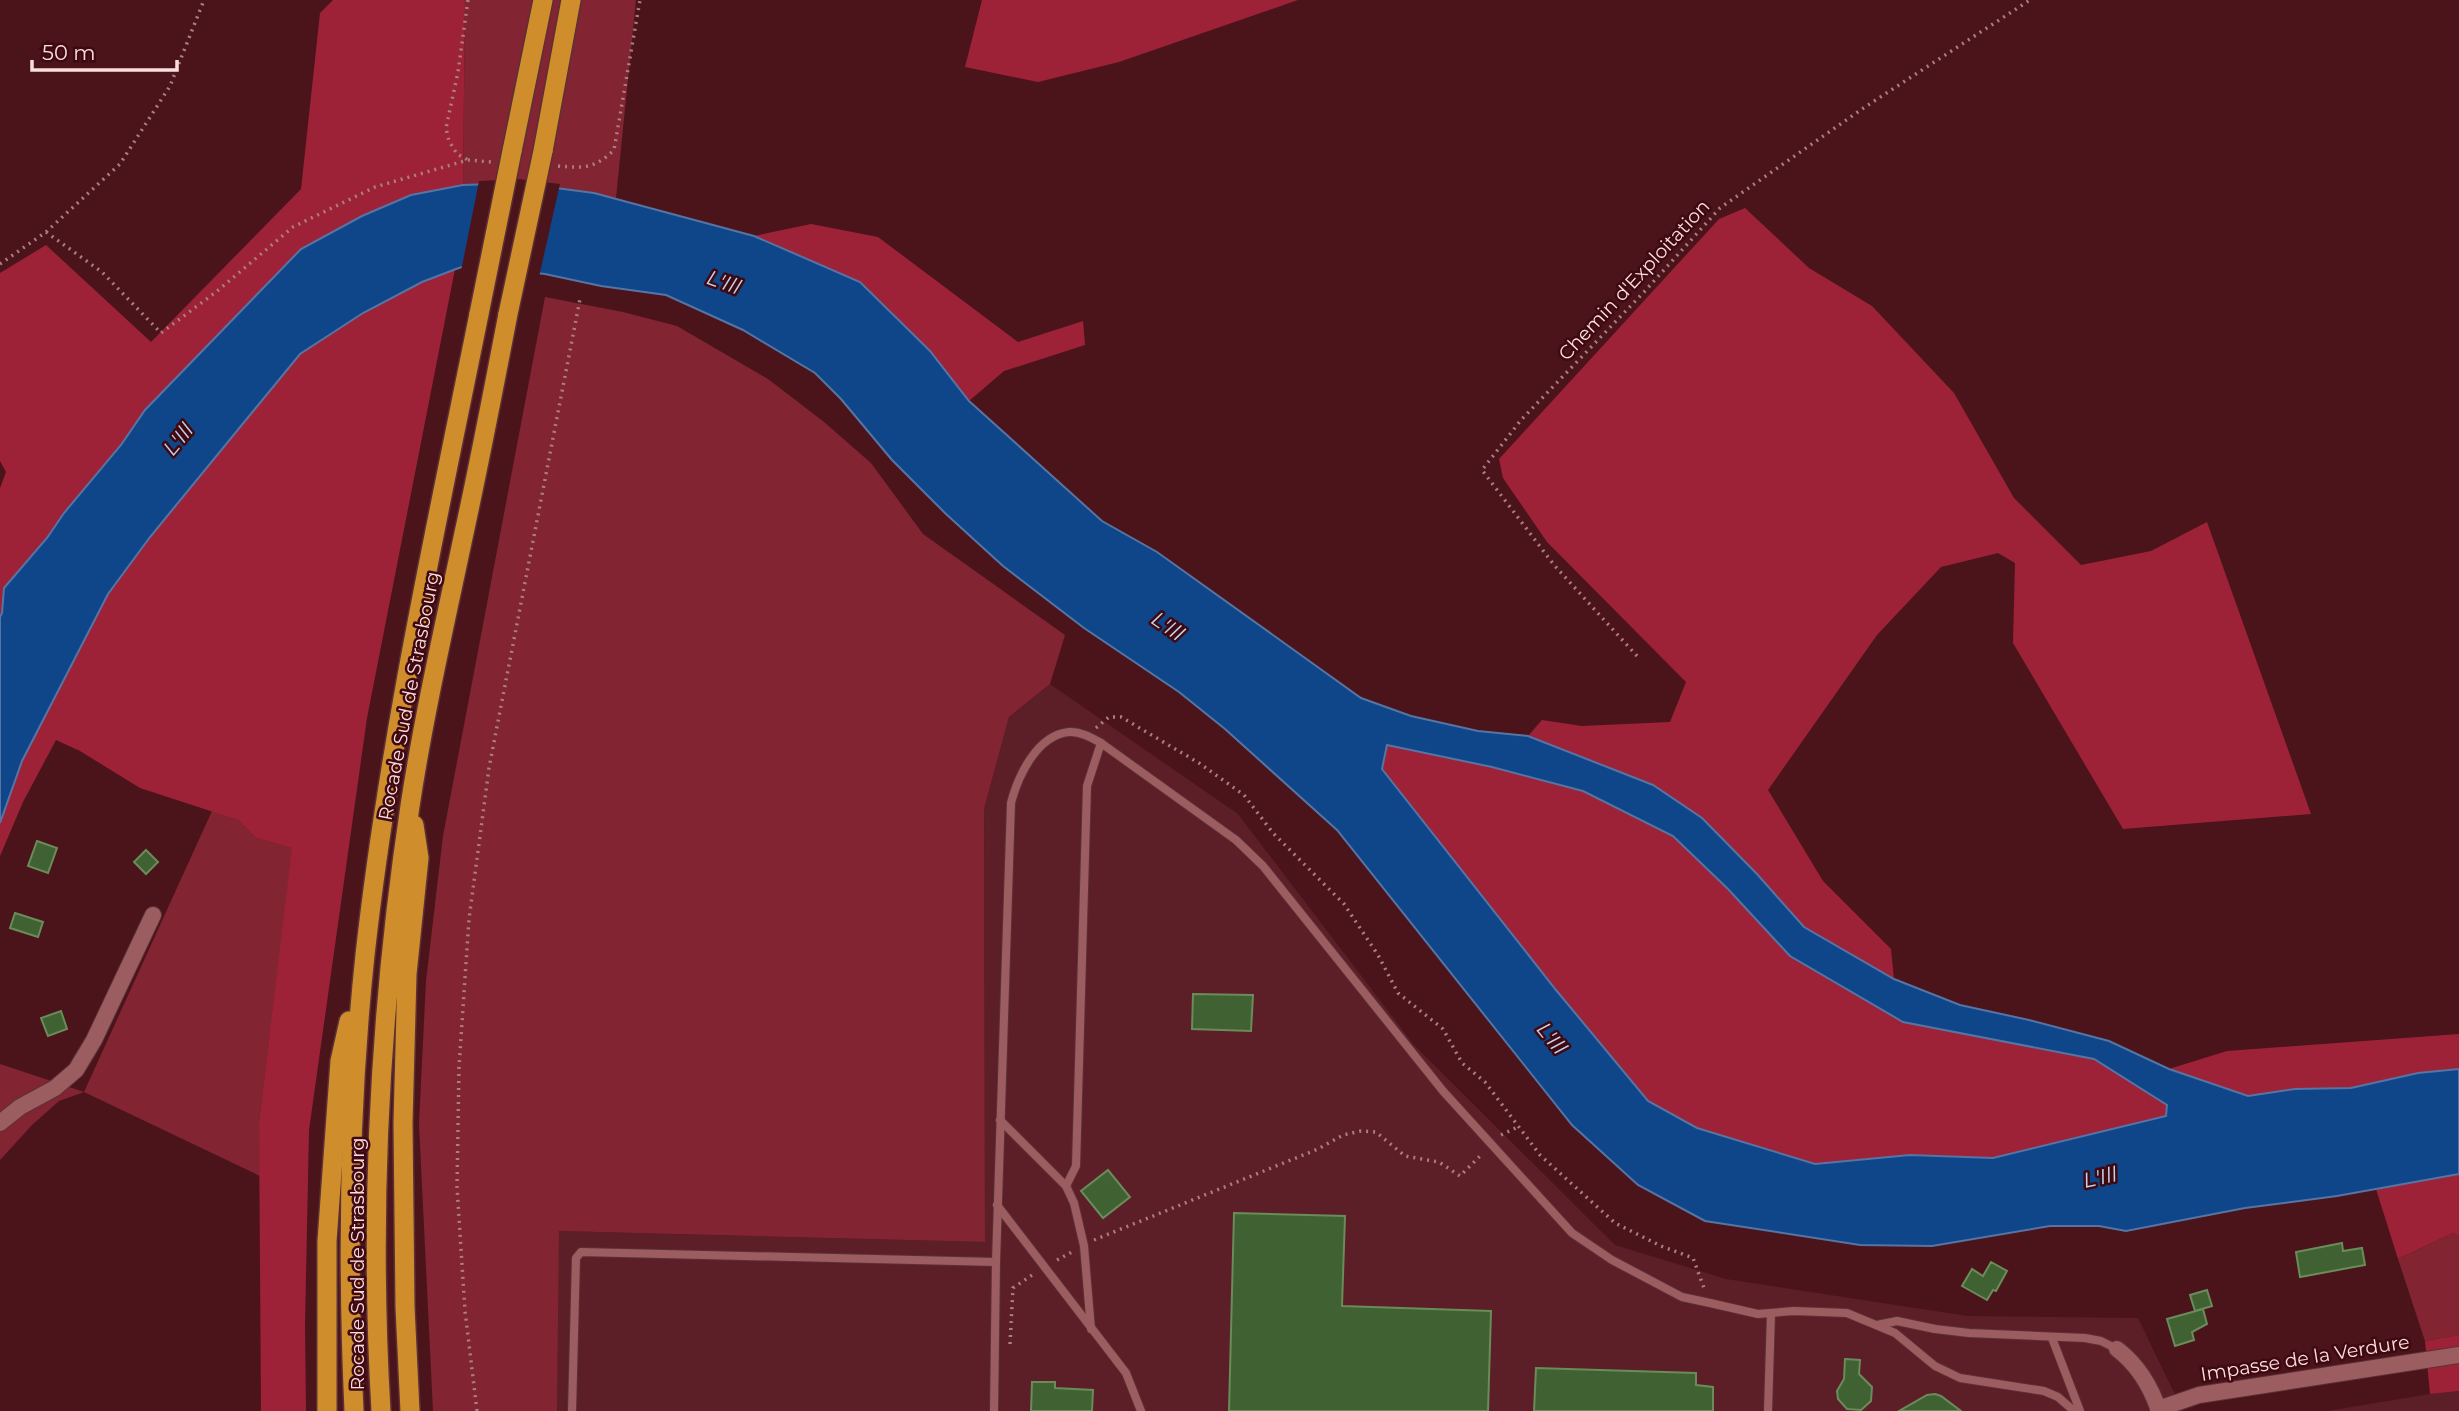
<svg xmlns="http://www.w3.org/2000/svg" width="2459" height="1411" font-family="Montserrat,sans-serif">
  <rect width="100%" height="100%" fill="#4b141b"/>
  <g fill="#5c1e27">
    <path d="M 1050,684 L 1238,814 L 1414,1045 L 1615,1245 L 1726,1279 L 1915,1308 L 1968,1316 L 2138,1318 L 2183,1411 L 557,1411 L 558,1231 L 985,1242 L 984,809 L 1009,717 Z"/>
    <path d="M 2459,1391 L 2459,1411 L 2327,1411 L 2430,1394 Z"/>
  </g>
  <g fill="#832432">
    <path d="M 465,0 L 636,0 L 616,198 L 518,183 L 463,185 Z"/>
    <path d="M 545,297 L 623,312 L 677,326 L 768,379 L 824,422 L 871,463 L 923,534 L 1065,635 L 1050,684 L 1009,717 L 984,809 L 985,1242 L 559,1231 L 557,1411 L 433,1411 L 419,1124 L 426,981 L 443,836 Z"/>
    <path d="M 212,811 L 238,820 L 256,838 L 293,848 L 259,1122 L 260,1176 L 84,1092 L 59,1101 L 32,1125 L 0,1160 L 0,1064 L 84,1092 Z"/>
    <path d="M 2453,1233 L 2459,1236 L 2459,1335 L 2425,1341 L 2398,1259 Z"/>
  </g>
  <g fill="#9d2238">
    <path d="M 333,0 L 465,0 L 463,185 L 411,195 L 301,249 L 145,410 L 121,445 L 64,513 L 47,538 L 4,588 L 2,613 L 0,617 L 0,488 L 6,472 L 0,461 L 0,273 L 46,245 L 151,342 L 301,189 L 320,13 Z"/>
    <path d="M 982,0 L 1298,0 L 1119,62 L 1038,82 L 965,67 Z"/>
    <path d="M 1745,208 L 1809,268 L 1872,306 L 1954,393 L 2014,498 L 2081,565 L 2151,551 L 2207,522 L 2311,814 L 2123,829 L 2013,643 L 2015,563 L 1998,553 L 1941,567 L 1877,635 L 1768,790 L 1823,881 L 1891,949 L 1894,979 L 1804,927 L 1757,874 L 1702,818 L 1653,785 L 1528,736 L 1542,720 L 1582,726 L 1670,722 L 1686,682 L 1547,542 L 1503,478 L 1499,459 L 1719,219 Z"/>
    <path d="M 811,224 L 878,237 L 1018,342 L 1083,321 L 1085,345 L 1004,371 L 969,401 L 930,351 L 860,282 L 754,236 Z"/>
    <path d="M 455,269 L 367,718 L 309,1130 L 305,1325 L 306,1411 L 261,1411 L 259,1122 L 292,848 L 256,838 L 238,820 L 140,788 L 80,751 L 56,740 L 23,802 L 0,856 L 0,823 L 22,761 L 108,594 L 150,537 L 300,354 L 363,313 L 422,282 Z"/>
    <path d="M 1387,745 L 1492,767 L 1583,791 L 1673,836 L 1728,889 L 1903,1022 L 2094,1059 L 2167,1105 L 2166,1116 L 1993,1158 L 1910,1155 L 1815,1164 L 1697,1128 L 1648,1101 L 1556,990 L 1382,768 Z"/>
    <path d="M 2459,1034 L 2459,1069 L 2418,1073 L 2351,1088 L 2295,1089 L 2248,1096 L 2169,1069 L 2227,1051 Z"/>
    <path d="M 2459,1174 L 2459,1236 L 2453,1233 L 2398,1259 L 2376,1189 Z"/>
    <path d="M 2459,1335 L 2459,1391 L 2430,1394 L 2425,1341 Z"/>
  </g>
  <path fill="#0f468a" stroke="#5674a4" stroke-width="2" fill-rule="evenodd" d="M 518,183 L 594,193 L 754,236 L 860,282 L 930,351 L 969,401 L 1102,521 L 1157,552 L 1361,698 L 1411,716 L 1478,731 L 1528,736 L 1653,785 L 1702,818 L 1757,874 L 1804,927 L 1894,979 L 1960,1005 L 2029,1020 L 2109,1041 L 2169,1069 L 2248,1096 L 2295,1089 L 2351,1088 L 2418,1073 L 2459,1069 L 2459,1174 L 2337,1196 L 2245,1208 L 2126,1231 L 2099,1226 L 2050,1226 L 1932,1246 L 1860,1245 L 1705,1221 L 1638,1185 L 1572,1125 L 1337,830 L 1225,729 L 1179,692 L 1084,628 L 1003,566 L 946,514 L 892,460 L 841,399 L 815,373 L 743,330 L 666,295 L 601,286 L 545,274 L 468,265 L 456,269 L 422,282 L 363,313 L 300,354 L 150,537 L 108,594 L 22,761 L 0,823 L 0,617 L 2,613 L 4,588 L 47,538 L 64,513 L 121,445 L 145,410 L 301,249 L 362,216 L 411,195 L 463,185 ZM 1387,745 L 1492,767 L 1583,791 L 1673,836 L 1728,889 L 1790,956 L 1903,1022 L 2094,1059 L 2167,1105 L 2166,1116 L 1993,1158 L 1910,1155 L 1815,1164 L 1697,1128 L 1648,1101 L 1556,990 L 1382,769 Z"/>
  <path fill="#4b141b" d="M 518,179 L 560,184 L 539,277 L 469,269 L 461,271 L 479,181 Z"/>
  <g fill="#406131" stroke="#698c5a" stroke-width="2">
    <path d="M 37,841 L 57,848 L 48,873 L 28,866 Z"/>
    <path d="M 146,850 L 158,862 L 146,874 L 134,862 Z"/>
    <path d="M 15,913 L 43,922 L 38,937 L 10,928 Z"/>
    <path d="M 1193,994 L 1253,995 L 1251,1031 L 1192,1029 Z"/>
    <path d="M 61,1011 L 67,1029 L 48,1036 L 41,1018 Z"/>
    <path d="M 1108,1170 L 1130,1197 L 1103,1218 L 1081,1191 Z"/>
    <path d="M 1234,1213 L 1345,1216 L 1342,1306 L 1491,1311 L 1488,1411 L 1229,1411 Z"/>
    <path d="M 2342,1243 L 2343,1251 L 2362,1248 L 2365,1265 L 2300,1277 L 2296,1252 Z"/>
    <path d="M 1991,1262 L 2007,1271 L 1996,1291 L 1993,1290 L 1987,1300 L 1962,1286 L 1972,1269 L 1983,1276 Z"/>
    <path d="M 2207,1290 L 2212,1306 L 2195,1311 L 2190,1295 Z"/>
    <path d="M 2203,1309 L 2207,1324 L 2192,1332 L 2194,1340 L 2175,1346 L 2167,1319 Z"/>
    <path d="M 1845,1359 L 1860,1360 L 1859,1374 L 1872,1387 L 1871,1401 L 1861,1410 L 1847,1409 L 1838,1399 L 1837,1391 L 1844,1379 Z"/>
    <path d="M 1536,1368 L 1696,1373 L 1696,1385 L 1713,1387 L 1713,1411 L 1534,1411 Z"/>
    <path d="M 1032,1382 L 1055,1382 L 1055,1388 L 1093,1390 L 1092,1411 L 1031,1411 Z"/>
    <path d="M 1935,1394 L 1941,1396 L 1961,1411 L 1899,1411 L 1927,1395 Z"/>
  </g>
  <g fill="none" stroke-linecap="round" stroke-linejoin="round">
    <defs>
      <g id="service">
        <path d="M 1000,1120 L 1066,1186 L 1074,1203 L 1084,1246 L 1091,1329"/>
        <path d="M 1066,1186 L 1076,1166 L 1087,786 L 1101,743"/>
        <path d="M 997,1205 L 1126,1373 L 1141,1411"/>
        <path d="M 1877,1325 L 1897,1321 L 1935,1329 L 1969,1333 L 2085,1338 L 2101,1341 L 2117,1349"/>
        <path d="M 2052,1338 L 2080,1411"/>
        <path d="M 572,1411 L 576,1258 L 581,1252 L 996,1262"/>
        <path d="M 994,1411 L 996,1262 L 1011,803 C 1018,776 1037,735 1069,732 C 1080,731 1092,738 1101,743 L 1236,840 L 1263,866 L 1443,1091 L 1572,1233 L 1612,1260 L 1682,1297 L 1710,1303 L 1758,1314 L 1794,1311 L 1847,1313 L 1895,1333 L 1935,1366 L 1960,1378 L 2044,1391 L 2058,1397 L 2074,1411"/>
        <path d="M 1768,1411 L 1771,1313"/>
      </g>
      <g id="minor">
        <path d="M 0,1123 L 20,1107 L 55,1088 L 76,1070 L 94,1040 L 153,915"/>
        <path d="M 2117,1349 C 2138,1365 2151,1387 2159,1411"/>
        <path d="M 2158,1409 L 2199,1395 L 2459,1355"/>
      </g>
      <g id="trunk">
        <path d="M 512,151 L 543,0"/>
        <path d="M 543,151 L 571,0"/>
        <path d="M 327,1411 L 327,1241 L 340,1061 L 349,1021"/>
        <path d="M 354,1411 C 347,1259 349,1106 365,955 C 389,739 436,527 479,314"/>
        <path d="M 381,1411 C 369,1209 380,1006 410,806 C 424,714 445,623 464,533 C 480,460 494,387 508,314"/>
        <path d="M 410,1411 L 405,1307 L 403,1123 L 407,974 L 419,858 L 414,825"/>
      </g>
    </defs>
    <use href="#service" stroke="#5b3136" stroke-width="10"/>
    <use href="#minor" stroke="#5b3136" stroke-width="18"/>
    <use href="#trunk" stroke="#5b3136" stroke-width="22"/>
    <g stroke="#a97f83" stroke-width="3.5" stroke-dasharray="2 5" stroke-linecap="butt">
      <path d="M 468,0 L 458,72 L 446,128 L 449,141 L 457,154 L 468,160"/>
      <path d="M 558,166 C 584,168 594,169 614,150 L 640,0"/>
      <path d="M 46,232 L 102,272 L 161,333 L 216,292 L 293,227 L 375,187 L 468,160 L 491,162"/>
      <path d="M 0,264 L 46,232 L 120,164 L 170,86 L 204,0"/>
      <path d="M 1637,656 L 1554,565 L 1482,470 L 1521,420 L 1644,292 L 1720,208 L 1865,107 L 2030,0"/>
      <path d="M 1096,728 L 1109,717 L 1121,717 L 1199,763 L 1244,795 L 1273,833 L 1344,904 L 1378,955 L 1398,993 L 1443,1029 L 1462,1063 L 1485,1082 L 1540,1155 L 1615,1223 L 1661,1246 L 1693,1258 L 1704,1288"/>
      <path d="M 1501,1135 L 1518,1127"/>
      <path d="M 1094,1240 L 1318,1149 L 1343,1135 L 1361,1131 L 1376,1132 L 1405,1156 L 1439,1162 L 1460,1176 L 1483,1153"/>
      <path d="M 1057,1260 L 1072,1252"/>
      <path d="M 1010,1344 L 1013,1288 L 1035,1273"/>
      <path d="M 477,1411 L 465,1311 L 457,1187 L 459,1067 L 469,919 L 489,768 L 580,299"/>
    </g>
    <use href="#service" stroke="#9c5d60" stroke-width="8"/>
    <use href="#minor" stroke="#9c5d60" stroke-width="16"/>
    <use href="#trunk" stroke="#cf8e2b" stroke-width="19"/>
    <defs>
      <g id="trunk-bridge">
        <path d="M 479,314 L 512,151"/>
        <path d="M 508,314 L 543,151"/>
      </g>
    </defs>
    <use href="#trunk-bridge" stroke="#5b3136" stroke-width="22" stroke-linecap="butt"/>
    <use href="#trunk-bridge" stroke="#cf8e2b" stroke-width="19"/>
  </g>
  <g text-anchor="middle" dominant-baseline="central" stroke-width="5" stroke-linejoin="round" paint-order="stroke">
    <g font-size="19" fill="#fcdedf" stroke="#3f0912">
      <text transform="translate(1634 280) rotate(-47)">Chemin d'Exploitation</text>
      <text transform="translate(409 696) rotate(-79)">Rocade Sud de Strasbourg</text>
      <text transform="translate(357 1264) rotate(-90)">Rocade Sud de Strasbourg</text>
      <text transform="translate(2305 1358) rotate(-9)">Impasse de la Verdure</text>
    </g>
    <g font-size="21" font-style="italic" fill="#c2d3eb" stroke="#3f0912">
      <text transform="translate(724 282) rotate(20)">L'Ill</text>
      <text transform="translate(178 439) rotate(-50)">L'Ill</text>
      <text transform="translate(1168 626) rotate(35)">L'Ill</text>
      <text transform="translate(1552 1038) rotate(51)">L'Ill</text>
      <text transform="translate(2100 1177) rotate(-12)">L'Ill</text>
    </g>
  </g>
  <path d="M32 60v10h145v-10" fill="none" stroke="#fcdedf" stroke-width="3.5"/>
  <text x="42" y="60" font-size="21" fill="#fcdedf" stroke="#3f0912" stroke-width="5" paint-order="stroke">50 m</text>
</svg>
